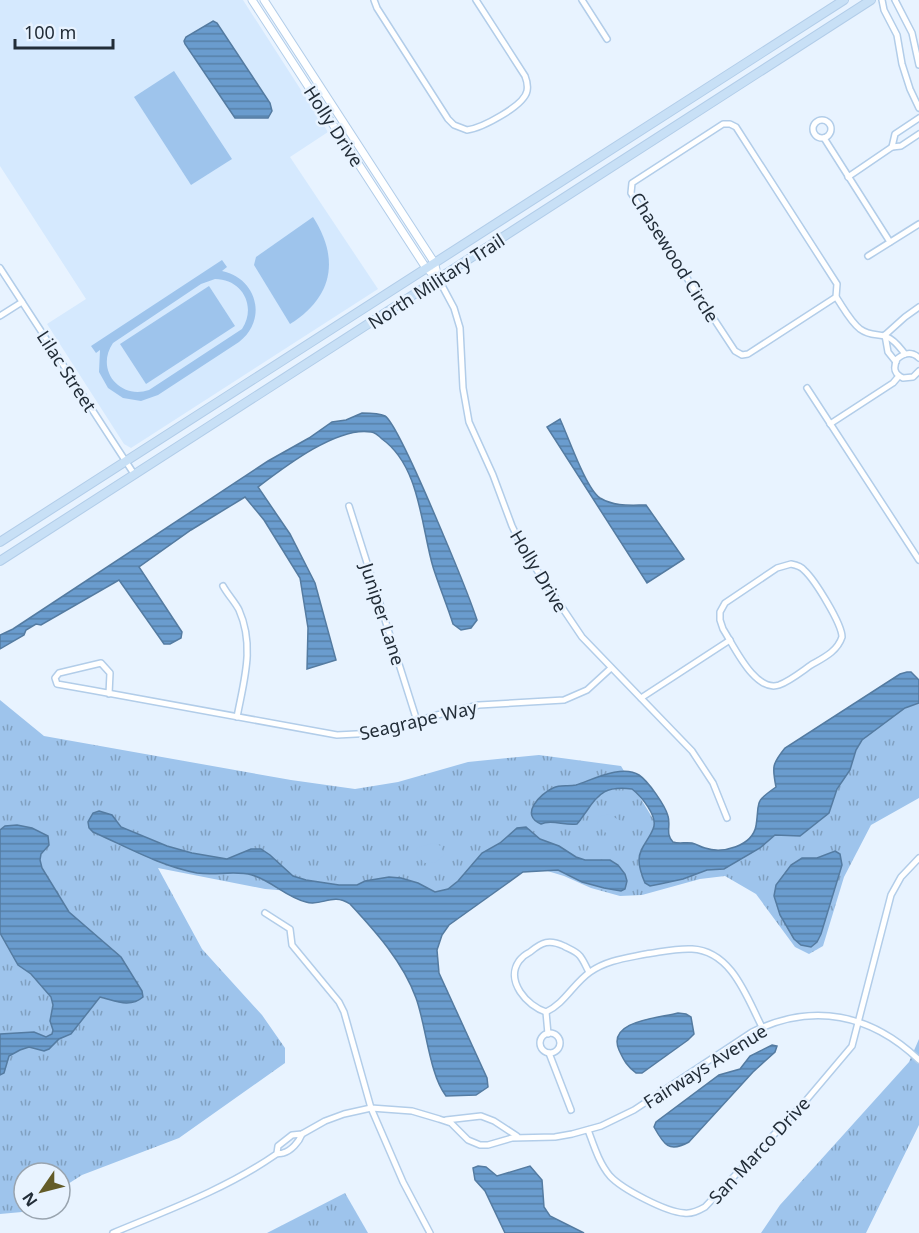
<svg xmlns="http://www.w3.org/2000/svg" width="919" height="1233" font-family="'Noto Sans',sans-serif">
  <defs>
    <pattern id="grass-tufts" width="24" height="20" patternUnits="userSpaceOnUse" patternTransform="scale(1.5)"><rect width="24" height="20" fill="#9ec4ec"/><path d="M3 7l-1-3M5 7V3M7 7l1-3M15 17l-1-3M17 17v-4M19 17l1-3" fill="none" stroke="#80a0c0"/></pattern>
    <pattern id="water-rules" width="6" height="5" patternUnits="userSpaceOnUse" patternTransform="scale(1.5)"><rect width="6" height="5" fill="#6a9cce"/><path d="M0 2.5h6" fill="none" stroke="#5780a8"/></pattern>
  </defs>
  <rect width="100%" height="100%" fill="#e8f3ff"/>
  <path fill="#d5e9fe" d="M 0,0 L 243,0 L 328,132 L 290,157 L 378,289 L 131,448 L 124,444 L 47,324 L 86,299 L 0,166 Z"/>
  <g fill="url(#grass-tufts)">
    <path d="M 919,688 L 919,798 L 871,825 L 844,877 L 823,946 L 809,954 L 795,947 L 756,894 L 725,876 L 700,879 L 642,895 L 620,896 L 591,888 L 564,876 L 511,860 L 425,902 L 265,889 L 158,868 L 202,949 L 262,1015 L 285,1048 L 285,1063 L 179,1138 L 82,1175 L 60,1189 L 60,1173 L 24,1173 L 24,1209 L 26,1209 L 22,1212 L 0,1214 L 0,700 L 44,736 L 291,780 L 355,789 L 398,782 L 468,762 L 539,755 L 621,766 L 667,842 L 719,857 L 751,844 L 846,748 Z"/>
    <path d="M 919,1039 L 919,1125 L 866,1233 L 761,1233 L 780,1205 L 909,1062 Z"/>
    <path d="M 345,1193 L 368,1233 L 267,1233 Z"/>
  </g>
  <g fill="#9ec4ec" fill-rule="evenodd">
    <path d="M 174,71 L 232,159 L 191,185 L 134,97 Z"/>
    <path d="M 313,217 C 340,259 333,297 290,324 L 254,265 L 256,257 Z"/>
    <path d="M 222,260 L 227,267 L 222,271 C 257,278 268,320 239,342 L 158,395 L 141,401 L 123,398 L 108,388 L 99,372 L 100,350 L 96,353 L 91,346 ZM 215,279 C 242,279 257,306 242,329 L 149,390 C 119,400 95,369 113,343 L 201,284 Z"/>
    <path d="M 209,286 L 235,326 L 146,384 L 120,344 Z"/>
    <path d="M 608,814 L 621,821 L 621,831 L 617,839 L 613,840 L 597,824 L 598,817 Z"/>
    <path d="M 434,843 L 441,846 L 444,855 L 436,862 L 425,863 L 417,856 L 416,848 Z"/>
  </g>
  <g fill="url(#water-rules)" stroke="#547ba1" stroke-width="1.5">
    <path d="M 213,21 L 217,23 L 270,103 L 272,111 L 268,118 L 235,118 L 185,44 L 184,41 L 186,37 Z"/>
    <path d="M 362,413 C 369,413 379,413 385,416 C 400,425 468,593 477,620 L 471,628 L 461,630 L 453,624 C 447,605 439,586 433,567 C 421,526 420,466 382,439 C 379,436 374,432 371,432 C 337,426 283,468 258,487 L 290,534 L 315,583 L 336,660 L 307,669 L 308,628 L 300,578 L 264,520 L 245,497 L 191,530 L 139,567 L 182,632 L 181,638 L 170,644 L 164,644 L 119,580 L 41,625 L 36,624 L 26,630 L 24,635 L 0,649 L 0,635 L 13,629 L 268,461 L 309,438 L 332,422 L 346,420 Z"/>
    <path d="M 560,419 C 568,436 586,489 600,498 C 615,507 631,505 646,505 L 684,559 L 647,583 L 547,427 Z"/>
    <path d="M 907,672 L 911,672 L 919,680 L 919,703 L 905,708 L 862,740 L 856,750 L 850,770 L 837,789 L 829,813 L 800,836 L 775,835 L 760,848 L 724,869 L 707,870 L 683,879 L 660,884 L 650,886 L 645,883 C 642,876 639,868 639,860 C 639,848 649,840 653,829 C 659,817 641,796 632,789 C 607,786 599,792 586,812 C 582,817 581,820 577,824 C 565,826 551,819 541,824 C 519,815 540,794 553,788 C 561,784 568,787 576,785 C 592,780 622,764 639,775 C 648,781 665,805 668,816 C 671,826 665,834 673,842 C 679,844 685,842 692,843 C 697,844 700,847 705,848 C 723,854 752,846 756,826 C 760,801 753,803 776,787 C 772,767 772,764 785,748 L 900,674 Z"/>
    <path d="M 99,811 L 112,815 L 121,827 L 167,846 L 192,853 L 227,859 L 251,849 L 261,849 L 270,855 L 293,876 L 306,880 L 339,885 L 357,885 L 365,881 L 389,877 L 401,878 L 418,883 L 435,892 L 448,889 L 458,881 L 482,853 L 500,843 L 517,828 L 526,827 L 540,839 L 559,846 L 576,857 L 585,860 L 610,860 L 618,865 L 625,874 L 627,881 L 625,889 L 621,891 L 604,888 L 582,882 L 558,870 L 523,872 L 449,925 L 442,935 L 437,950 L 439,973 L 487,1078 L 488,1087 L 476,1095 L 446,1096 C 429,1074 426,1025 416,998 C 403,962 376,932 350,904 C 332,892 322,907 306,902 C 286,897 272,881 252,875 C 234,870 216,876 197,873 C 160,866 127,847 93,832 L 89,828 L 88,822 L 93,813 Z"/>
    <path d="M 17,825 L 32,828 L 48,836 L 49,845 L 41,854 L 40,860 L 42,868 L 69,912 L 121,957 L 142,991 L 143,997 C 129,1009 114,1000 100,997 L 71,1034 L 59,1039 L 49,1049 L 44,1051 L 29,1047 L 20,1050 L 9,1056 L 4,1073 L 0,1075 L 0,1034 L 34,1032 L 46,1037 L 52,1034 L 53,1030 L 50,1021 L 53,1005 L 51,997 L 31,974 L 18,965 L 0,933 L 0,830 L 5,826 Z"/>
    <path d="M 835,851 L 840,854 L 842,865 L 821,934 L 817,942 L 811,947 L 801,945 L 794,939 L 780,915 L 774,896 L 776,885 L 791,865 L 802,858 L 817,858 Z"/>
    <path d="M 678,1013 L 686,1014 L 691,1017 L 694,1034 L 688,1040 L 642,1073 L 636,1073 C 627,1066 624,1061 619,1050 C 606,1020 661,1018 678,1013 Z"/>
    <path d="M 772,1045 L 777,1046 L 775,1052 L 753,1072 L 689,1142 C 669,1153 664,1145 654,1127 L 656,1122 L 719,1075 L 740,1069 L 750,1056 Z"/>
    <path d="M 478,1166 L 486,1167 L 497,1176 L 530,1166 L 542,1180 L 544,1207 L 550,1216 L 584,1233 L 505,1233 L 485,1191 L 475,1180 L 473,1168 Z"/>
  </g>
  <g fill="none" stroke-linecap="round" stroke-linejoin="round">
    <defs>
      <g id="minor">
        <path d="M 374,0 L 377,8 L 448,119 L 454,125 L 467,130 C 482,128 524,106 527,91 C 528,86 527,81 525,76 L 476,0"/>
        <path d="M 582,0 L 607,39"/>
        <path d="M 882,0 L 884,10 L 897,35 L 902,64 L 910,89 L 919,108"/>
        <path d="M 895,0 L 912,33 L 919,65"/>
        <circle cx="822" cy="129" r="9"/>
        <path d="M 723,124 L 730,124 L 736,127 L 837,284 L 836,297 L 748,354 L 742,355 L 735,351 L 631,193 L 632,183 Z"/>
        <path d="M 824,138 L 890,242"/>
        <path d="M 892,147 L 895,134 L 919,118"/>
        <path d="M 848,177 L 892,147 L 901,146 L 919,134"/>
        <path d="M 868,256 L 919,224"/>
        <path d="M 0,268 L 134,474"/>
        <path d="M 439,280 L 454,308 L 460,328 L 463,388 L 469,422 L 493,475 L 512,526 L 524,551 L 582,637 L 692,751 L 713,783 L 727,818"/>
        <path d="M 836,297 C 843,307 850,321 860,329 C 871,337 878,333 887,337 C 895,340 900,348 905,354"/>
        <path d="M 0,316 L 22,302"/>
        <path d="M 885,335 L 905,317 L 919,307"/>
        <path d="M 885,335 L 888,352 L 896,362"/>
        <path d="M 919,358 C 912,351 904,353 897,359 C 893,368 894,374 903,378 L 913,377 L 919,371"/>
        <path d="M 807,388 L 919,560"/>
        <path d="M 830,424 L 893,383 L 899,376"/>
        <path d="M 349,506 L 417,721"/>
        <path d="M 791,564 C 796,565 801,566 804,570 C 815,580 842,624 842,637 C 837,652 823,658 811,665 C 801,672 790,681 779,685 C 755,693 734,646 723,629 L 720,620 L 720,612 L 725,603 L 777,568 Z"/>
        <path d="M 223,586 C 228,595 235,602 239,610 C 255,646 244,680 237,717"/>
        <path d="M 109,694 L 110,673 L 101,663 L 59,673 L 55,678 L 57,684 L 91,690 L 337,735 L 375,733 L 437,715 L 479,705 L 564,700 L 587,690 L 611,668"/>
        <path d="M 641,698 L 730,640"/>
        <path d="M 265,913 L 290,929 L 292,945 L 339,1002 L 344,1012 L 371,1108 L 403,1182 L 430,1233"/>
        <path d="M 589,972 C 586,967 584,961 580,956 C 576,951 569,949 564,946 C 549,939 542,942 530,952 C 526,954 522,957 519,961 C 505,981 527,1006 546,1012 C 565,1003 573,984 590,972 C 607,960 627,958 646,954 C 661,952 677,948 692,949 C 732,951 747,998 762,1027"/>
        <path d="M 546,1012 L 548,1034"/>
        <circle cx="550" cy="1043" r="10"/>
        <path d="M 549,1053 L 571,1110"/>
        <path d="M 446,1120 L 481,1116 L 494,1121 L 517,1136"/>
        <path d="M 588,1130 C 594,1146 599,1163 610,1176 C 622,1189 666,1212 684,1213 C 692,1214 698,1211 705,1207 L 803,1104 L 852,1046 L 891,895 L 901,877 L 919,858"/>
        <path d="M 277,1153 L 278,1146 L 292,1135 L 302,1134 L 325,1121 L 344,1114 L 371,1108 L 412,1111 L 439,1119 L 451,1123 L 468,1140 L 480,1145 L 488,1145 L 512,1138 L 555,1137 L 572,1134 L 601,1126 L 634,1110 L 752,1032 C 813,1002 871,1014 919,1060"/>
        <path d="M 113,1233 C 168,1210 226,1189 275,1155 C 277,1153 280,1154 283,1153 C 291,1151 299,1142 302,1134"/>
      </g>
      <g id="tertiary">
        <path d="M 252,0 L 426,268 L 439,280"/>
        <path d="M 264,0 L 434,262 L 438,277"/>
      </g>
      <g id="secondary">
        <path d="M 0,542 L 844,0"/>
        <path d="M 0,561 L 871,0"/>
      </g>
    </defs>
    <use href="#minor" stroke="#b2cde9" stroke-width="8"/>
    <use href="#tertiary" stroke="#b2cde9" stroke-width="9"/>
    <use href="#secondary" stroke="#b2cde9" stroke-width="10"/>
    <use href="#minor" stroke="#fff" stroke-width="5"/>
    <use href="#tertiary" stroke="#fff" stroke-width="7"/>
    <use href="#secondary" stroke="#c8e0f6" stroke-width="8"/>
  </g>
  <g text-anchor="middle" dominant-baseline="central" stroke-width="5" stroke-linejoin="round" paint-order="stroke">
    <g font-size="18" fill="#222d38" stroke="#e8f3ff">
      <text transform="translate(334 126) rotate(57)">Holly Drive</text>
      <text transform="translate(675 257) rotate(58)">Chasewood Circle</text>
      <text transform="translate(436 281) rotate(-33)">North Military Trail</text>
      <text transform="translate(67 371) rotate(57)">Lilac Street</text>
      <text transform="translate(539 571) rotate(59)">Holly Drive</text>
      <text transform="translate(383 614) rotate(72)">Juniper Lane</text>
      <text transform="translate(418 720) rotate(-13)">Seagrape Way</text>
      <text transform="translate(705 1066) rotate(-32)">Fairways Avenue</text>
      <text transform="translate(759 1150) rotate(-47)">San Marco Drive</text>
    </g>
  </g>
  <g transform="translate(42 1191) rotate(235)"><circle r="28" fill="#e8f3ff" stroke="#99a4af" stroke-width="1.5"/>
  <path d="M0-4.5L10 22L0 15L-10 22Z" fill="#635c29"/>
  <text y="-9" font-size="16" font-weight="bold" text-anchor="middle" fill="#222d38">N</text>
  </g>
  <path d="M15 39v9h98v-9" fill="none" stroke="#222d38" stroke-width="3"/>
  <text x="24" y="39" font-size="18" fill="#222d38" stroke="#e8f3ff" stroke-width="4.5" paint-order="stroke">100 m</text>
</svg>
